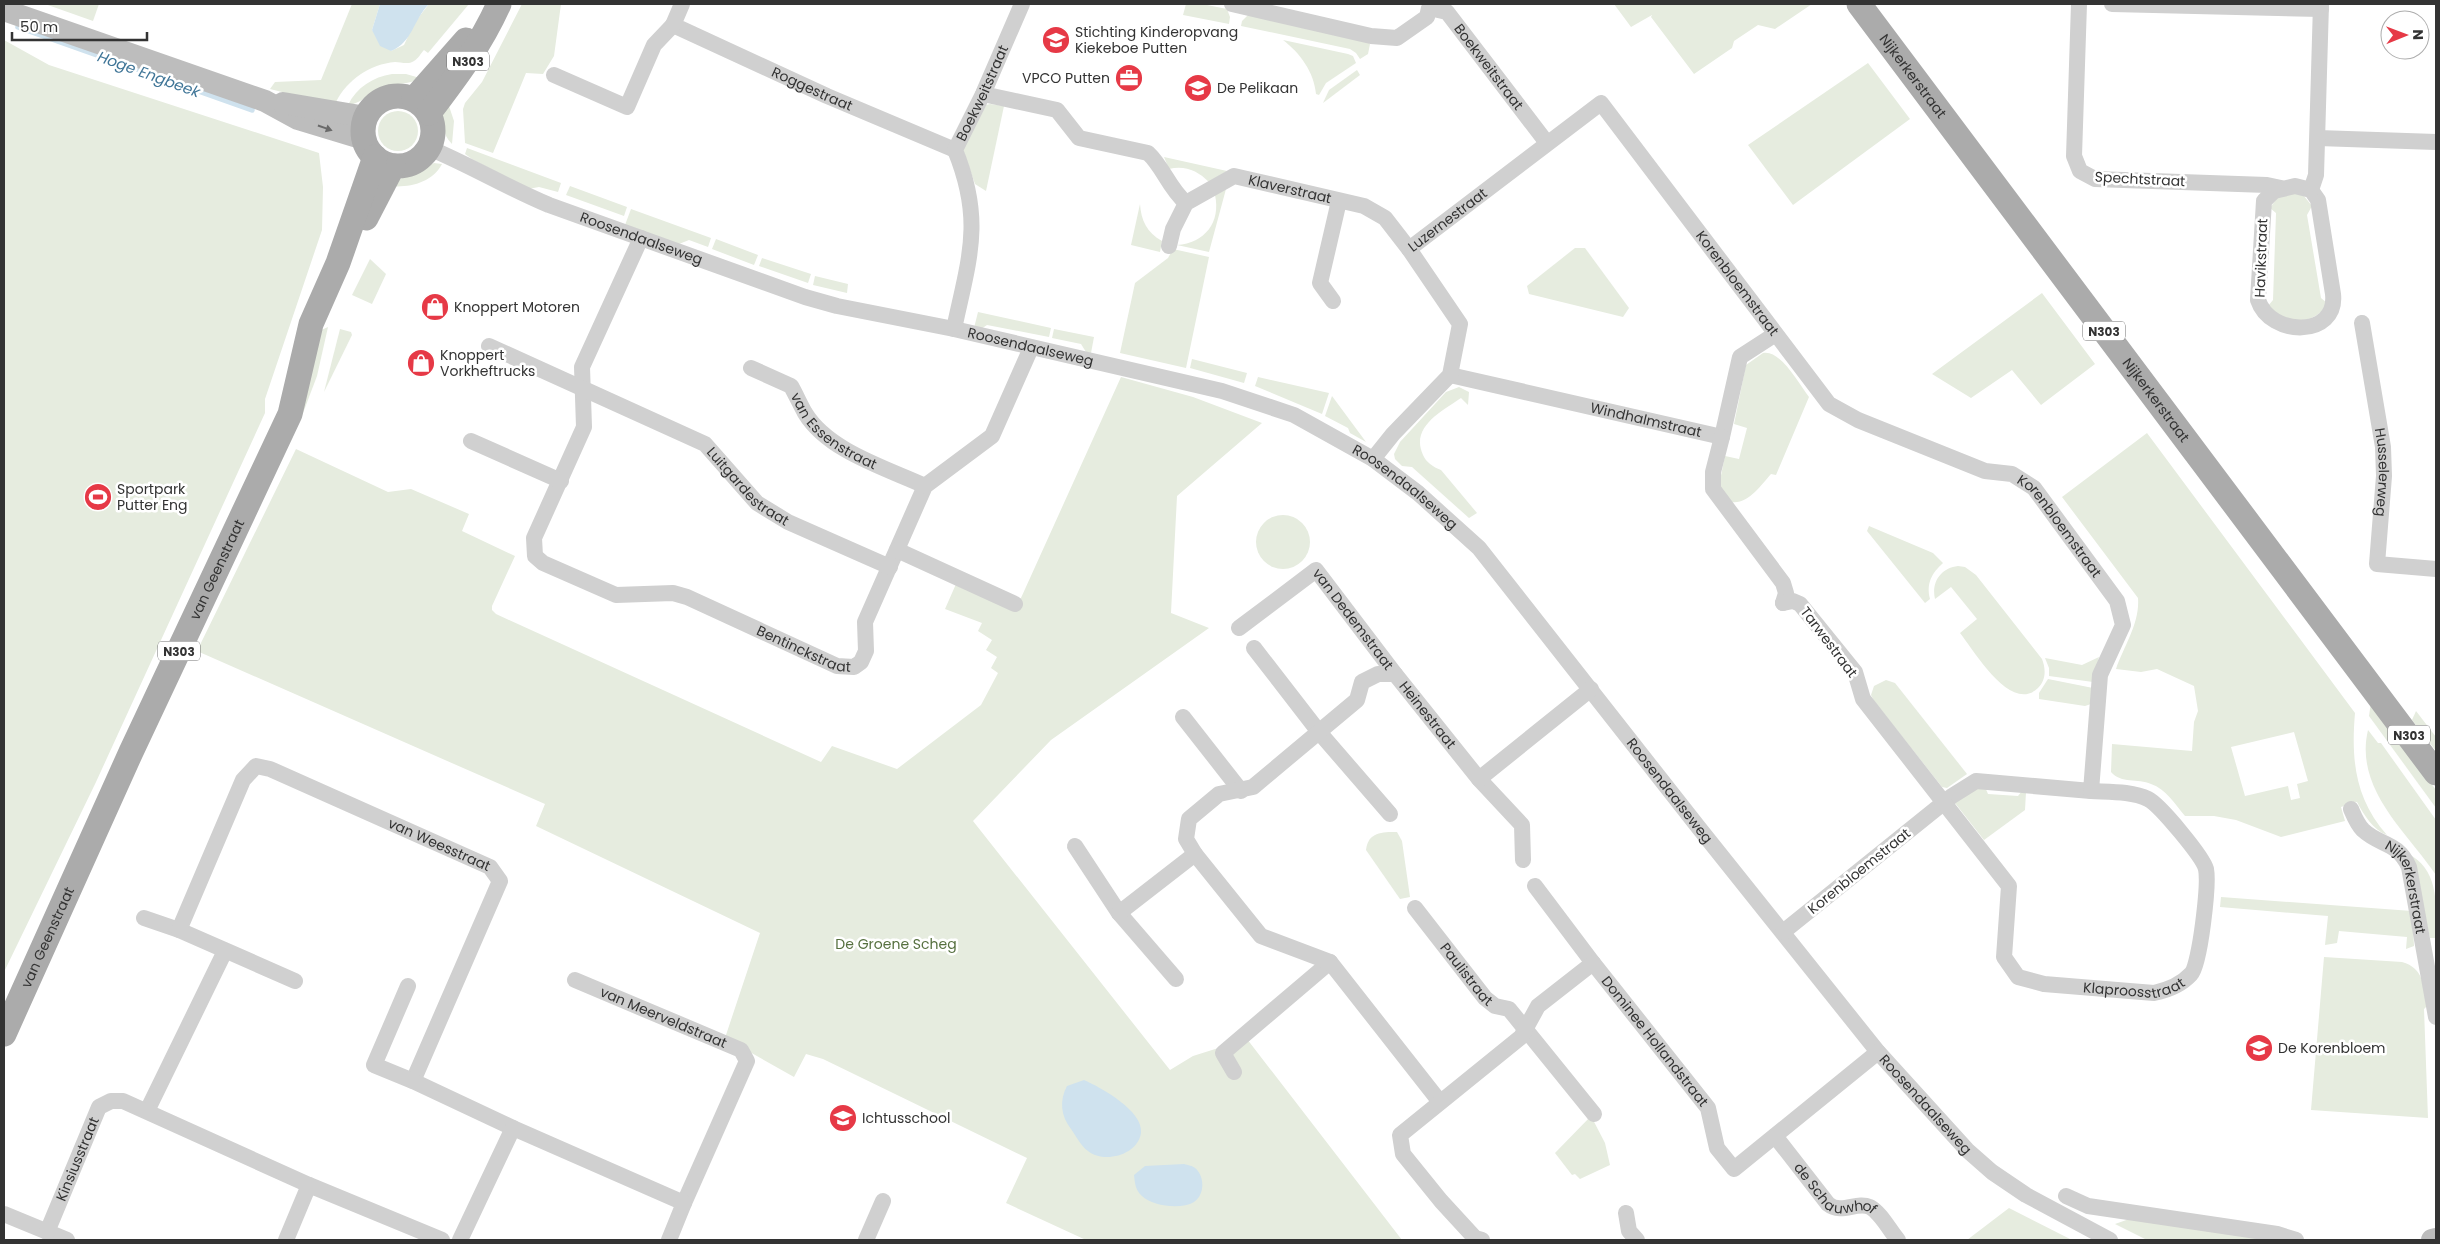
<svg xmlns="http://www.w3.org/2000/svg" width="2440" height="1244" font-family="Poppins,sans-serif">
  <rect width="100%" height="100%" fill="#fff"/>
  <g fill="#e6ecdf" fill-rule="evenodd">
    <path d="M 45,4 L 99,4 L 93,21 Z"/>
    <path d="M 352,4 L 380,4 L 372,30 L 391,51 L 404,45 L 415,22 L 429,4 L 469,4 L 428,53 L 424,50 C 421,53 418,59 414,61 C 408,65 401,62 395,62 C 370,64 347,80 336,102 L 322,102 L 270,89 L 275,82 L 321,80 Z"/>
    <path d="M 522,4 L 561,4 L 554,56 L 543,74 L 526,73 L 493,153 L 465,143 L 463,109 L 465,103 L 482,82 Z"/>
    <path d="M 1186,4 L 1202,4 L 1227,9 L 1230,17 L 1229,24 L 1183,15 Z"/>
    <path d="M 1614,4 L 1812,4 L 1775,29 L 1758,25 L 1734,41 L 1732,48 L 1694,74 L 1651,17 L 1652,15 L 1631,27 Z"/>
    <path d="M 1249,14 L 1367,41 L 1370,44 L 1368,54 L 1360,59 L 1356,53 L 1350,49 L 1241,26 L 1242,21 Z"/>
    <path d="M 4,40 L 49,65 L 319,153 L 323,187 L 322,230 L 265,399 L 265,413 L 96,782 L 4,972 Z"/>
    <path d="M 1283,40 L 1348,54 L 1353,56 L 1356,63 L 1326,83 L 1319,95 L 1316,94 C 1314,72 1300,53 1283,40 Z"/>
    <path d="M 1868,63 L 1910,119 L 1793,205 L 1748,145 Z"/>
    <path d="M 1357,70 L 1360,75 L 1323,103 L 1329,90 Z"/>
    <path d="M 392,74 L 406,74 L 420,78 C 408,86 396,82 383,87 C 370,91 362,104 348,105 C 357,87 373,77 392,74 Z"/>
    <path d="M 990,104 L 1004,106 L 986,191 L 975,184 L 963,150 L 986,105 Z"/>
    <path d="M 449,106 L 454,121 L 452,144 C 442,134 443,124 443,111 Z"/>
    <circle cx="398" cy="131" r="20"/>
    <path d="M 467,148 L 561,183 L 558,192 L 539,187 L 528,189 L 472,159 L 465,154 Z"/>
    <path d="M 1164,157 L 1227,171 L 1209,182 C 1198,171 1185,165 1169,169 Z"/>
    <path d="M 434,163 L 442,164 C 432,183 409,188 390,186 C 401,175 420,173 434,163 Z"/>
    <path d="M 570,186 L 627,207 L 624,216 L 566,195 Z"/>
    <path d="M 1226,189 L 1209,252 L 1177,245 C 1205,243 1221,222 1215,195 Z"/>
    <path d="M 2290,192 L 2304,196 L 2312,206 L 2307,215 L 2321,298 L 2327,303 C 2321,318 2303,323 2287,319 C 2280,318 2273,310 2268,306 L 2273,300 L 2276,213 L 2270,208 L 2278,197 Z"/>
    <path d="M 1140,204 C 1141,220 1147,233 1162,241 L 1160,252 L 1131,245 Z"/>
    <path d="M 631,209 L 711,238 L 708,247 L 689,240 L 679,244 L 625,225 Z"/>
    <path d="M 716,239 L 758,255 L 754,265 L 712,249 Z"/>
    <path d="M 1575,248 L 1585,248 L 1629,308 L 1623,317 L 1529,294 L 1527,286 Z"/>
    <path d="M 1173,249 L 1209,257 L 1186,368 L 1120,353 L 1135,283 L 1168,258 Z"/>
    <path d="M 762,258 L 811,274 L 808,283 L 759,266 Z"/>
    <path d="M 370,259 L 386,274 L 372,304 L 352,295 Z"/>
    <path d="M 815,276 L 848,284 L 847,293 L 813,285 Z"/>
    <path d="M 2042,293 L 2095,364 L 2041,405 L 2012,370 L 1971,398 L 1932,374 Z"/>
    <path d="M 978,312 L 1051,328 L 1049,337 L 987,325 L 981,329 L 974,328 Z"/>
    <path d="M 328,327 L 317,376 L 300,421 L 319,331 Z"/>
    <path d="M 340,329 L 351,332 L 352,335 L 324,392 Z"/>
    <path d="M 1054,329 L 1094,337 L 1091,353 L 1086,352 L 1081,344 L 1052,338 Z"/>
    <path d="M 1763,353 C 1780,349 1799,384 1809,397 L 1776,475 L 1771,474 C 1761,485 1748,505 1731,502 L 1719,485 L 1725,456 L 1739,459 L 1747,428 L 1734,424 L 1746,365 Z"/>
    <path d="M 1192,359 L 1247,373 L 1244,383 L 1190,368 Z"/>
    <path d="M 1121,377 L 1193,397 L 1262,423 L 1177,496 L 1171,613 L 1209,628 L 1051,740 L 973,821 L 1170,1070 L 1193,1056 L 1247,1039 L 1402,1240 L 1086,1240 L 1006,1203 L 1027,1158 L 823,1059 L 806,1054 L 794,1077 L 725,1038 L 760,933 L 536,826 L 545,804 L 197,651 L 296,449 L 388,492 L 411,489 L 469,514 L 462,531 L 515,556 L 492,606 L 492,610 L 496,614 L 821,762 L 832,746 L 897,769 L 981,705 L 998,673 L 991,668 L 997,657 L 986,650 L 992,640 L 978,631 L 982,623 L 945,609 L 956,584 L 1016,609 Z"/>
    <path d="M 1258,377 L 1329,393 L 1322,414 L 1255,386 Z"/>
    <path d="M 1459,387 L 1469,392 L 1468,405 L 1461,398 C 1442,411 1410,427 1423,455 C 1426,462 1433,467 1441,470 L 1477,513 L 1469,518 L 1412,467 L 1402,466 L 1395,459 L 1394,454 L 1400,442 L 1446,392 Z"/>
    <path d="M 1332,396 L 1366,442 L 1350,433 L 1348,428 L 1325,416 Z"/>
    <path d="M 2147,433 L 2355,713 C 2351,760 2355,799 2387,835 C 2373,830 2364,815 2357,802 L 2341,807 L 2345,821 L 2281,837 L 2236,820 L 2214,816 L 2185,816 C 2175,804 2166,789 2151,784 C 2138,778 2121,784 2111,772 L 2112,744 L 2192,751 L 2194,722 L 2198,711 L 2194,686 L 2157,669 L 2141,672 L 2116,669 C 2124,646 2140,623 2138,598 L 2062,497 ZM 2294,732 L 2308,781 L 2297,784 L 2300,798 L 2291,800 L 2288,786 L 2245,796 L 2231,747 Z"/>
    <circle cx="1283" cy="542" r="27"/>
    <path d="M 1869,526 L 1933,553 L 1943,563 C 1932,573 1926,583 1930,599 L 1925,603 L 1867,531 Z"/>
    <path d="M 1958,566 L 1965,567 L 1976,575 L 2042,659 C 2046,669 2046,680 2038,688 C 2011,714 1975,652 1960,633 L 1977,619 L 1951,587 L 1935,599 C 1931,582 1941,568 1958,566 Z"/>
    <path d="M 2099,657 L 2093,682 L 2049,676 L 2049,668 L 2045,658 L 2082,665 Z"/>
    <path d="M 2048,679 L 2093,688 L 2091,704 L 2085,706 L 2039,699 L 2039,693 Z"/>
    <path d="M 1886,680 L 1895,683 L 1967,774 L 1947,788 L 1942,787 L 1874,701 L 1871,695 L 1874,686 Z"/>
    <path d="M 2371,702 L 2436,790 L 2436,808 L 2369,716 Z"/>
    <path d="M 2416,711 L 2436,737 L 2436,751 L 2412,720 Z"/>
    <path d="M 2368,730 L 2378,743 L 2381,743 L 2436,820 L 2436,875 C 2407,832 2354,789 2368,730 Z"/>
    <path d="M 1978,787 L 1985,787 L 1988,794 L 2018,796 L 2022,791 L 2026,792 L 2025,810 L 1984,840 L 1955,803 Z"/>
    <path d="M 1397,832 L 1402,841 L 1410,897 L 1400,899 L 1366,850 C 1368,832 1382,832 1397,832 Z"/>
    <path d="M 2412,856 C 2440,873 2436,909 2436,938 L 2430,938 Z"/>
    <path d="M 2221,897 L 2412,911 L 2414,946 L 2406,949 L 2407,937 L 2339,931 L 2337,943 L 2325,945 L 2328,916 L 2220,907 Z"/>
    <path d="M 2324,957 L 2402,962 C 2424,968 2424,987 2427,1006 L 2424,1009 L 2428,1118 L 2311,1110 Z"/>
    <path d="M 1591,1116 L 1605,1143 L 1610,1165 L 1580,1179 L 1575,1174 L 1572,1175 L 1555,1153 Z"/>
    <path d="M 2009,1208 L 2072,1240 L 1967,1240 Z"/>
    <path d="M 2132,1218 L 2284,1240 L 2147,1240 L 2115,1224 Z"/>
  </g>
  <g fill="#cfe2ee">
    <path d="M 380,4 L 429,4 C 413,20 413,42 391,51 L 380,46 L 372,30 Z"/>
    <path d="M 1084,1080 C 1100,1087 1144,1111 1141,1133 C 1138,1155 1104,1164 1088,1151 C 1081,1146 1076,1136 1071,1129 C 1061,1116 1059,1101 1067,1086 Z"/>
    <path d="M 1184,1164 C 1188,1165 1193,1166 1195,1168 C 1205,1176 1205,1195 1194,1202 C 1181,1210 1152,1206 1142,1196 C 1135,1190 1135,1183 1134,1175 L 1145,1166 Z"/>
  </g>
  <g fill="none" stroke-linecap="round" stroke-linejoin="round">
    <path stroke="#cfe2ee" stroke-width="5.5" d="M 18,27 L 252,110"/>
    <g stroke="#d0d0d0" stroke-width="16">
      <path id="s1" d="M 682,4 L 673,25 L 827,96 L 955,150"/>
      <path id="s2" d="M 1232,4 L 1371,36 L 1397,38 L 1427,17 L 1429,8 L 1447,12 L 1547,143"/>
      <path d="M 2079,4 L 2074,156 L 2080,171 L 2095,179 L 2267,185 L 2281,188"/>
      <path d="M 2112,4 L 2321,9"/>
      <path d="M 554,75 L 627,107 L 654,45 L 673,25"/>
      <path d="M 983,94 L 1057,110 L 1079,138 L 1148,153 C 1164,168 1168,187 1186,203"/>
      <path d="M 2318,138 L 2436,142"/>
      <path id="s3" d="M 429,148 C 470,165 508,188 549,205 L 805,297 L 837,306 L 954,329 L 1222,391 L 1294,415 L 1373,459 L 1418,493 L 1479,548 L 1699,828 L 1878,1052 L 1967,1150 L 1992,1172 L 2026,1195 L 2110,1240"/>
      <path d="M 2295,186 L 2311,190 L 2318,200 L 2333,294 C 2338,338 2270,337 2258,300 L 2264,201 L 2274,191 Z"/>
      <path d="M 2311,190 L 2316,175 L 2321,4"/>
      <path id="s4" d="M 641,238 L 582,367 L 584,427 L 534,538 L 535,556 L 543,563 L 616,595 L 673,593 L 687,597 L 837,666 L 854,667 L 861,662 L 866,651 L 865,622 L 925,486 L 992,436 L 1031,348"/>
      <path id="s5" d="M 1169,246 L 1173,229 L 1186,203 L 1234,176 L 1364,206 L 1385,218 L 1409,249"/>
      <path d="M 1333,301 L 1320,283 L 1339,201"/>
      <path id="s6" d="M 2362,323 L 2383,447 L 2384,476 L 2377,564 L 2436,569"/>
      <path id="s7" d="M 954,329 C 969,258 984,221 955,150 L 983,94 L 1022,4"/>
      <path id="s8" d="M 489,346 L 705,444 L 757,503 L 788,522 L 890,567"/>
      <path id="s9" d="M 751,368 L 791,386 C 796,395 800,404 805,413 C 828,451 886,468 925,486"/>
      <path id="s10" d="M 1450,375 L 1722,437 L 1740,357 L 1774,335"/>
      <path d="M 1722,437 L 1713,472 L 1713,489 L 1783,583 L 1786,593 L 1783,603"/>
      <path d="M 471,441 L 561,481"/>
      <path id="s11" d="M 1373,459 L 1393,434 L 1450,375 L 1460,324 L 1409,249 L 1601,103 L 1829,404 L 1858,420 L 1985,471 L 2012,474 L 2034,488 L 2117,601 L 2123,625 L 2100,675 L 2091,791 L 1976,781 L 1952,796 L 1783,932"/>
      <path d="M 897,550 L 1015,604"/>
      <path id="s12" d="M 1783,603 L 1793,601 L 1800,604 L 1855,672 L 1863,699 L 2009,886 L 2004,957 L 2018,977 L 2044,984 L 2154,993 C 2168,990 2181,985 2191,974 C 2200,965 2209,884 2206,869 C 2203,857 2160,805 2148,799 C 2132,791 2109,792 2091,791"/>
      <path id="s13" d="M 1239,628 L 1316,570 L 1395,674"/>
      <path d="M 1254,648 L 1319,732 L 1390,814"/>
      <path d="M 1183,717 L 1241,791"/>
      <path d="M 1479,779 L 1522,825 L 1523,860"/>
      <path id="s14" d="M 2351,809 C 2354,816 2357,824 2363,830 C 2380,846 2397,841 2409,867 L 2436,1017"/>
      <path d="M 1075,846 L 1119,913 L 1176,979"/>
      <path d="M 1535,886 L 1593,963"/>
      <path id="s15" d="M 1415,908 L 1485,998 L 1495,1006 L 1509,1009 L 1594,1114"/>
      <path d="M 1119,913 L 1195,854"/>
      <path d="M 144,918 L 179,930 L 295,981"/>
      <path id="s16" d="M 179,930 L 243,780 L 256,766 L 270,769 L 490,867 L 500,881 L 413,1081"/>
      <path id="s17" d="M 575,980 L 741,1050 L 747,1061 L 684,1203"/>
      <path d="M 408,986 L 374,1065 L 413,1081 L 513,1128"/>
      <path d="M 1234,1072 L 1223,1053 L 1330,962"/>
      <path id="s18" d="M 1440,1102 L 1330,962 L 1261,936 L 1195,854 L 1186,839 L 1189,819 L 1219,794 L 1253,787 L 1357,700 L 1362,682 L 1378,674 L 1395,674 L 1479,779 L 1591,689"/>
      <path d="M 147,1111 L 225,951"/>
      <path id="s19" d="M 1775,1136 L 1828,1204 C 1842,1215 1856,1201 1870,1207 C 1881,1213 1890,1231 1898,1240"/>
      <path d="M 2066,1196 L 2088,1206 L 2277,1234 L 2296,1240"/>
      <path d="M 1626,1213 L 1629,1231 L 1637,1240"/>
      <path d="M 4,1214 L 67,1240"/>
      <path id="s20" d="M 47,1232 L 99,1107 L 111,1101 L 123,1101 L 309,1185"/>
      <path d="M 286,1240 L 309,1185 L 442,1240"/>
      <path d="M 460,1240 L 513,1128 L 684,1203 L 669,1240"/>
      <path d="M 866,1240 L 883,1201"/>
      <path id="s21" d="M 1482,1240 L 1475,1238 L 1441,1201 L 1403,1154 L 1400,1135 L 1521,1037 L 1538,1006 L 1593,963 L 1708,1108 L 1717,1148 L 1734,1169 L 1878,1052"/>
    </g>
    <g stroke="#bdbdbd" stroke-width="22">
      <path d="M 4,10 L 265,101 L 298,119 L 364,139"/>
      <path d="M 283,103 L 366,117"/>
      <path d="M 2432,1240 L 2436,1239"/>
    </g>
    <g stroke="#ababab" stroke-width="25">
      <path id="s22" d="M 1859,4 L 2436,773"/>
      <circle cx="398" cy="131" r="35"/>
      <path d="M 414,99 L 466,40"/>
      <path d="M 429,113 C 457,76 480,46 499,4"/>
      <path d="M 366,218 L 393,166"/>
      <path id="s23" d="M 4,1034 L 131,752 L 290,414 L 311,324 L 338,263 L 375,157"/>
    </g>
  </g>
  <defs><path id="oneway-solid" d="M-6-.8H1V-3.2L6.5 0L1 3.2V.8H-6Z" transform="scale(1.25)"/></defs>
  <use fill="#6a6a6a" href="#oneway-solid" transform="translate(325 128) rotate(19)"/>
  <defs>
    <symbol id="school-disc" viewBox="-11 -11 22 22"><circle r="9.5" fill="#e63946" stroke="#fff"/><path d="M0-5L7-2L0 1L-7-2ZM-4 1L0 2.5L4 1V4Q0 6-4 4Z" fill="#fff"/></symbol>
    <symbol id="office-disc" viewBox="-11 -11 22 22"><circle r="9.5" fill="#e63946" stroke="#fff"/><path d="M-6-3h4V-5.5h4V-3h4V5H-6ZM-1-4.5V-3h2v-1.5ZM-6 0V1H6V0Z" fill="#fff"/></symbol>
    <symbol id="shop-disc" viewBox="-11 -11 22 22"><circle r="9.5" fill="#e63946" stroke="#fff"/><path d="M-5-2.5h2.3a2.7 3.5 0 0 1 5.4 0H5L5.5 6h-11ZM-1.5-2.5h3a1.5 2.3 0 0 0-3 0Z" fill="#fff"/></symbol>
    <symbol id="stadium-disc" viewBox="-11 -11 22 22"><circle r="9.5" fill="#e63946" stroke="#fff"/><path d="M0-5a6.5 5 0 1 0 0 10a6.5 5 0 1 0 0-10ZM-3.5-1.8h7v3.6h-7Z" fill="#fff"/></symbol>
  </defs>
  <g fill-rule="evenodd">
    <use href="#school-disc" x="1040" y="24" width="32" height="32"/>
    <use href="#office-disc" x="1113" y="62" width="32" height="32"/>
    <use href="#school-disc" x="1182" y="72" width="32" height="32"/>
    <use href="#shop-disc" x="419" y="291" width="32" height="32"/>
    <use href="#shop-disc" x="405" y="347" width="32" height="32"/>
    <use href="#stadium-disc" x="82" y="481" width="32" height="32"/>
    <use href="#school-disc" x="2243" y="1032" width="32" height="32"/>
    <use href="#school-disc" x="827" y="1102" width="32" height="32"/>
  </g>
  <g text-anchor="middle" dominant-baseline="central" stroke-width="5" stroke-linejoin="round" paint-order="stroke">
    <g fill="#fff" stroke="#707070" stroke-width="1">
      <rect x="447" y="51.5" width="42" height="19" rx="4"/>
      <rect x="2083" y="321.5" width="42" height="19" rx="4"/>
      <rect x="158" y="641.5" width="42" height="19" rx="4"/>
      <rect x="2388" y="725.5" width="42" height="19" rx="4"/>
    </g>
    <g font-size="12" font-weight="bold" fill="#333">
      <text x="468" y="61">N303</text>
      <text x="2104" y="331">N303</text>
      <text x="179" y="651">N303</text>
      <text x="2409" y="735">N303</text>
    </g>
    <g font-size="14" fill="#333" stroke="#fff" text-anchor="start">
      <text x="1075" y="32">Stichting Kinderopvang<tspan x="1075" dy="16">Kiekeboe Putten</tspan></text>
      <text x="1110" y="78" text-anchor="end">VPCO Putten</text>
      <text x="1217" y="88">De Pelikaan</text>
      <text x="454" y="307">Knoppert Motoren</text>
      <text x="440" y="355">Knoppert<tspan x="440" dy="16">Vorkheftrucks</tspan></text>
      <text x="117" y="489">Sportpark<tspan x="117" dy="16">Putter Eng</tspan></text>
      <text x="2278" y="1048">De Korenbloem</text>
      <text x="862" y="1118">Ichtusschool</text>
    </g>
    <g font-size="14" fill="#333" stroke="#fff">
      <text stroke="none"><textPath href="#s2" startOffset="302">Boekweitstraat</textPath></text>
      <text stroke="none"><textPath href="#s22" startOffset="90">Nijkerkerstraat</textPath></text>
      <text stroke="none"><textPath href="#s1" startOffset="176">Roggestraat</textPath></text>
      <text stroke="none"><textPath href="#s7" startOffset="246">Boekweitstraat</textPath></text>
      <text transform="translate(2140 179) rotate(3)">Spechtstraat</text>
      <text stroke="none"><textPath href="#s5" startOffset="159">Klaverstraat</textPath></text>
      <text stroke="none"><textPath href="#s11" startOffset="305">Luzernestraat</textPath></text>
      <text stroke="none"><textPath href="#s3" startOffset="231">Roosendaalseweg</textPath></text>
      <text transform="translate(2261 258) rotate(-88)">Havikstraat</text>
      <text stroke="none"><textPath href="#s11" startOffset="724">Korenbloemstraat</textPath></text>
      <text stroke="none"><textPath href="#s3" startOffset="636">Roosendaalseweg</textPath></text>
      <text stroke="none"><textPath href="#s22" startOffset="495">Nijkerkerstraat</textPath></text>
      <text stroke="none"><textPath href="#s10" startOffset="201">Windhalmstraat</textPath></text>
      <text stroke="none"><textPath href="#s9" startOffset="108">van Essenstraat</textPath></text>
      <text stroke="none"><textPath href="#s6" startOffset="151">Husselerweg</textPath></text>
      <text stroke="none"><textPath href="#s8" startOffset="298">Luitgardestraat</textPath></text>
      <text stroke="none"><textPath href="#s3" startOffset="1041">Roosendaalseweg</textPath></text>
      <text stroke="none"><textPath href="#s11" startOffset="1144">Korenbloemstraat</textPath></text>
      <text stroke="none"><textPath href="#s23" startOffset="511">van Geenstraat</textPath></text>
      <text stroke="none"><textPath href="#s13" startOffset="158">van Dedemstraat</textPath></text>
      <text transform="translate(1829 642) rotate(53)">Tarwestraat</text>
      <text stroke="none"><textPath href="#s4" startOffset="632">Bentinckstraat</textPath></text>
      <text stroke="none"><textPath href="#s18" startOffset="710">Heinestraat</textPath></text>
      <text stroke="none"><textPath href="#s3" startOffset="1446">Roosendaalseweg</textPath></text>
      <text stroke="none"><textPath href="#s16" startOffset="382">van Weesstraat</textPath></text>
      <text transform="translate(1859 871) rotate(-39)">Korenbloemstraat</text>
      <text stroke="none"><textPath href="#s14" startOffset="102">Nijkerkerstraat</textPath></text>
      <text stroke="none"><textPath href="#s23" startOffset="106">van Geenstraat</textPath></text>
      <text stroke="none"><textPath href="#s15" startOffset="84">Paulistraat</textPath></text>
      <text stroke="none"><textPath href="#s12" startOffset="584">Klaproosstraat</textPath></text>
      <text stroke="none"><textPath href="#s17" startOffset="96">van Meerveldstraat</textPath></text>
      <text stroke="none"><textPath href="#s21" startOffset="498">Dominee Hollandstraat</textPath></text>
      <text stroke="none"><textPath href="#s3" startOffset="1851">Roosendaalseweg</textPath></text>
      <text stroke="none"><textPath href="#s20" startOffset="79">Kinsiusstraat</textPath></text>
      <text stroke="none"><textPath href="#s19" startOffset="86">de Schauwhof</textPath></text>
    </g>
    <g font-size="14" fill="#56703f" stroke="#fff">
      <text x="896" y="944">De Groene Scheg</text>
    </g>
    <g font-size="15" font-style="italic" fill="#3f7597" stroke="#fff">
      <text transform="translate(149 74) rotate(20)">Hoge Engbeek</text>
    </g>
  </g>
  <rect width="2440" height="1244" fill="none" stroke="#333333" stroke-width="10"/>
  <g transform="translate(2405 35) rotate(89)"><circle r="24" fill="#ffffff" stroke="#adadad"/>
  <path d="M0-4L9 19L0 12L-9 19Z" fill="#e63946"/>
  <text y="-8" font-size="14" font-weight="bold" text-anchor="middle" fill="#333333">N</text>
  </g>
  <path d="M12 32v8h135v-8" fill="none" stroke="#333333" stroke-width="2.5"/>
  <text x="20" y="32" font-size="15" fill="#333333" stroke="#ffffff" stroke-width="4" paint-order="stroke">50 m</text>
</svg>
